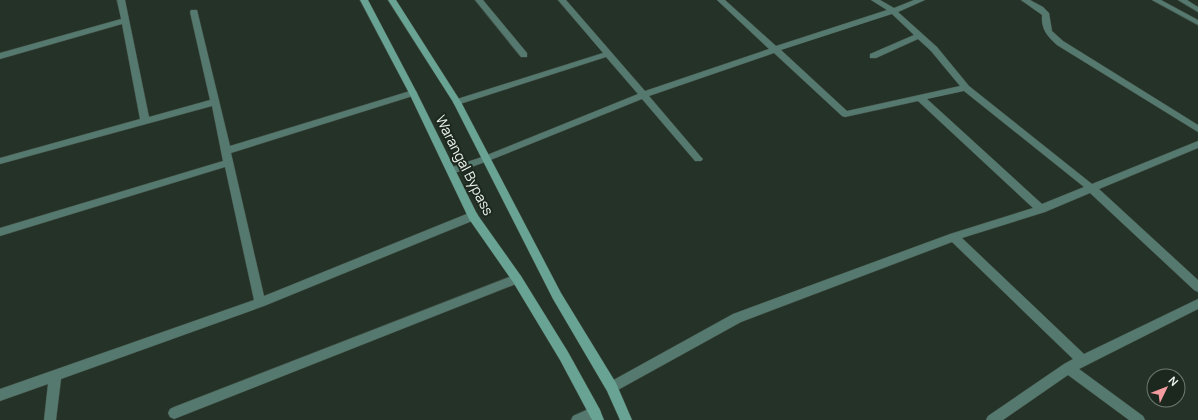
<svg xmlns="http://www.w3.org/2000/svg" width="1198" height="420" font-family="Manrope,sans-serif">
  <rect width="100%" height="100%" fill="#253227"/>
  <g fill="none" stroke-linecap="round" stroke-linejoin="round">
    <defs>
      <path id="lane" d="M 1178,0 L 1187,0 L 1198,7 L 1198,12 Z"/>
      <g id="street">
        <path d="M 117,0 L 125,0 L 149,117 L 210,100 L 190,12 L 191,10 L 197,10 L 230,146 L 410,91 L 416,91 L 417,93 L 416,95 L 231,153 L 264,296 L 469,213 L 477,213 L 478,216 L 477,219 L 264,306 L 61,379 L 56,420 L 44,420 L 48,384 L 0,401 L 0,389 L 254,300 L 225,167 L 0,236 L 0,228 L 223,161 L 212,106 L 0,164 L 0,158 L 140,119 L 122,24 L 0,59 L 0,53 L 121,19 Z"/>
        <path d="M 475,0 L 483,0 L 527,53 L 527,57 L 521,57 Z"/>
        <path d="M 558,0 L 566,0 L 645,91 L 769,49 L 717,0 L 725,0 L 776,46 L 887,10 L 871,0 L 880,0 L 894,8 L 914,0 L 925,0 L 898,12 L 937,47 L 969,86 L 1092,184 L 1198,141 L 1198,148 L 1099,189 L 1198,280 L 1198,292 L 1194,290 L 1090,193 L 1045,212 L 962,238 L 1084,354 L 1198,299 L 1198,309 L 1079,369 L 1143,416 L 1145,420 L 1129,420 L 1068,375 L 1003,420 L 986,420 L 988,416 L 1064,364 L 1073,359 L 952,242 L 741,322 L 616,391 L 612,393 L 608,391 L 606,387 L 608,383 L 733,314 L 950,234 L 1033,208 L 918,101 L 845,117 L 842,116 L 774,53 L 649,96 L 701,157 L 703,159 L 701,161 L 695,161 L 642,99 L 488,161 L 452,174 L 449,172 L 447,170 L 449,168 L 482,157 L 638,94 L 606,57 L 460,104 L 454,104 L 453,102 L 454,100 L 603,53 ZM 892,14 L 914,35 L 870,54 L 870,58 L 876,58 L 918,39 L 931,51 L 960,86 L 847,111 L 781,50 ZM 964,91 L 1084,187 L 1042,204 L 927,99 Z"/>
        <path d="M 1021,0 L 1030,0 L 1043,7 L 1049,13 L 1052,31 L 1063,41 L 1198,125 L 1198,132 L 1057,45 C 1047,36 1041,29 1042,15 Z"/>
        <path d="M 1152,0 L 1161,0 L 1198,20 L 1198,25 Z"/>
        <path d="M 517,274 L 521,276 L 522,279 L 521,282 L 174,419 L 170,417 L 168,413 L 170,409 L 174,407 Z"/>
        <path d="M 595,406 L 599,408 L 601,412 L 599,416 L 591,420 L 571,420 L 573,416 Z"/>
      </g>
      <g id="secondary">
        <path d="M 360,0 L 368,0 L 417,93 L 477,214 L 521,276 L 568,352 L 599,408 L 604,420 L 592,420 L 560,360 L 513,282 L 469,219 L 409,93 Z"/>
        <path d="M 388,0 L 396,0 L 461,102 L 561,293 L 616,383 L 632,420 L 620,420 L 607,391 L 553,299 L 453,102 Z"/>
      </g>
    </defs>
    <use href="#lane" stroke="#414d43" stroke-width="1"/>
    <use href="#street" stroke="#414d43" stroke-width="1"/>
    <use href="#secondary" stroke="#414d43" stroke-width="1"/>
    <use href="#lane" fill="#55796f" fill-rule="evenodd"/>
    <use href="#street" fill="#55796f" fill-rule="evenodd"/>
    <use href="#secondary" fill="#68a393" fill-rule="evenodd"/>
  </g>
  <g text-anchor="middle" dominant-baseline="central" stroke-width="4" stroke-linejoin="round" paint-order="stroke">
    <g font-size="14" fill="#ecf4ed" stroke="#1c281e">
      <text transform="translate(465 165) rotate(63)">Warangal Bypass</text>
    </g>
  </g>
  <g transform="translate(1166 388) rotate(47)"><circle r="19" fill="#1c281e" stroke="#6f7a71"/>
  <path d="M0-3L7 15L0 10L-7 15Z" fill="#f49b9f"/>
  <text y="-6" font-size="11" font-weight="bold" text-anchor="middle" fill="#ecf4ed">N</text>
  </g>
</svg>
